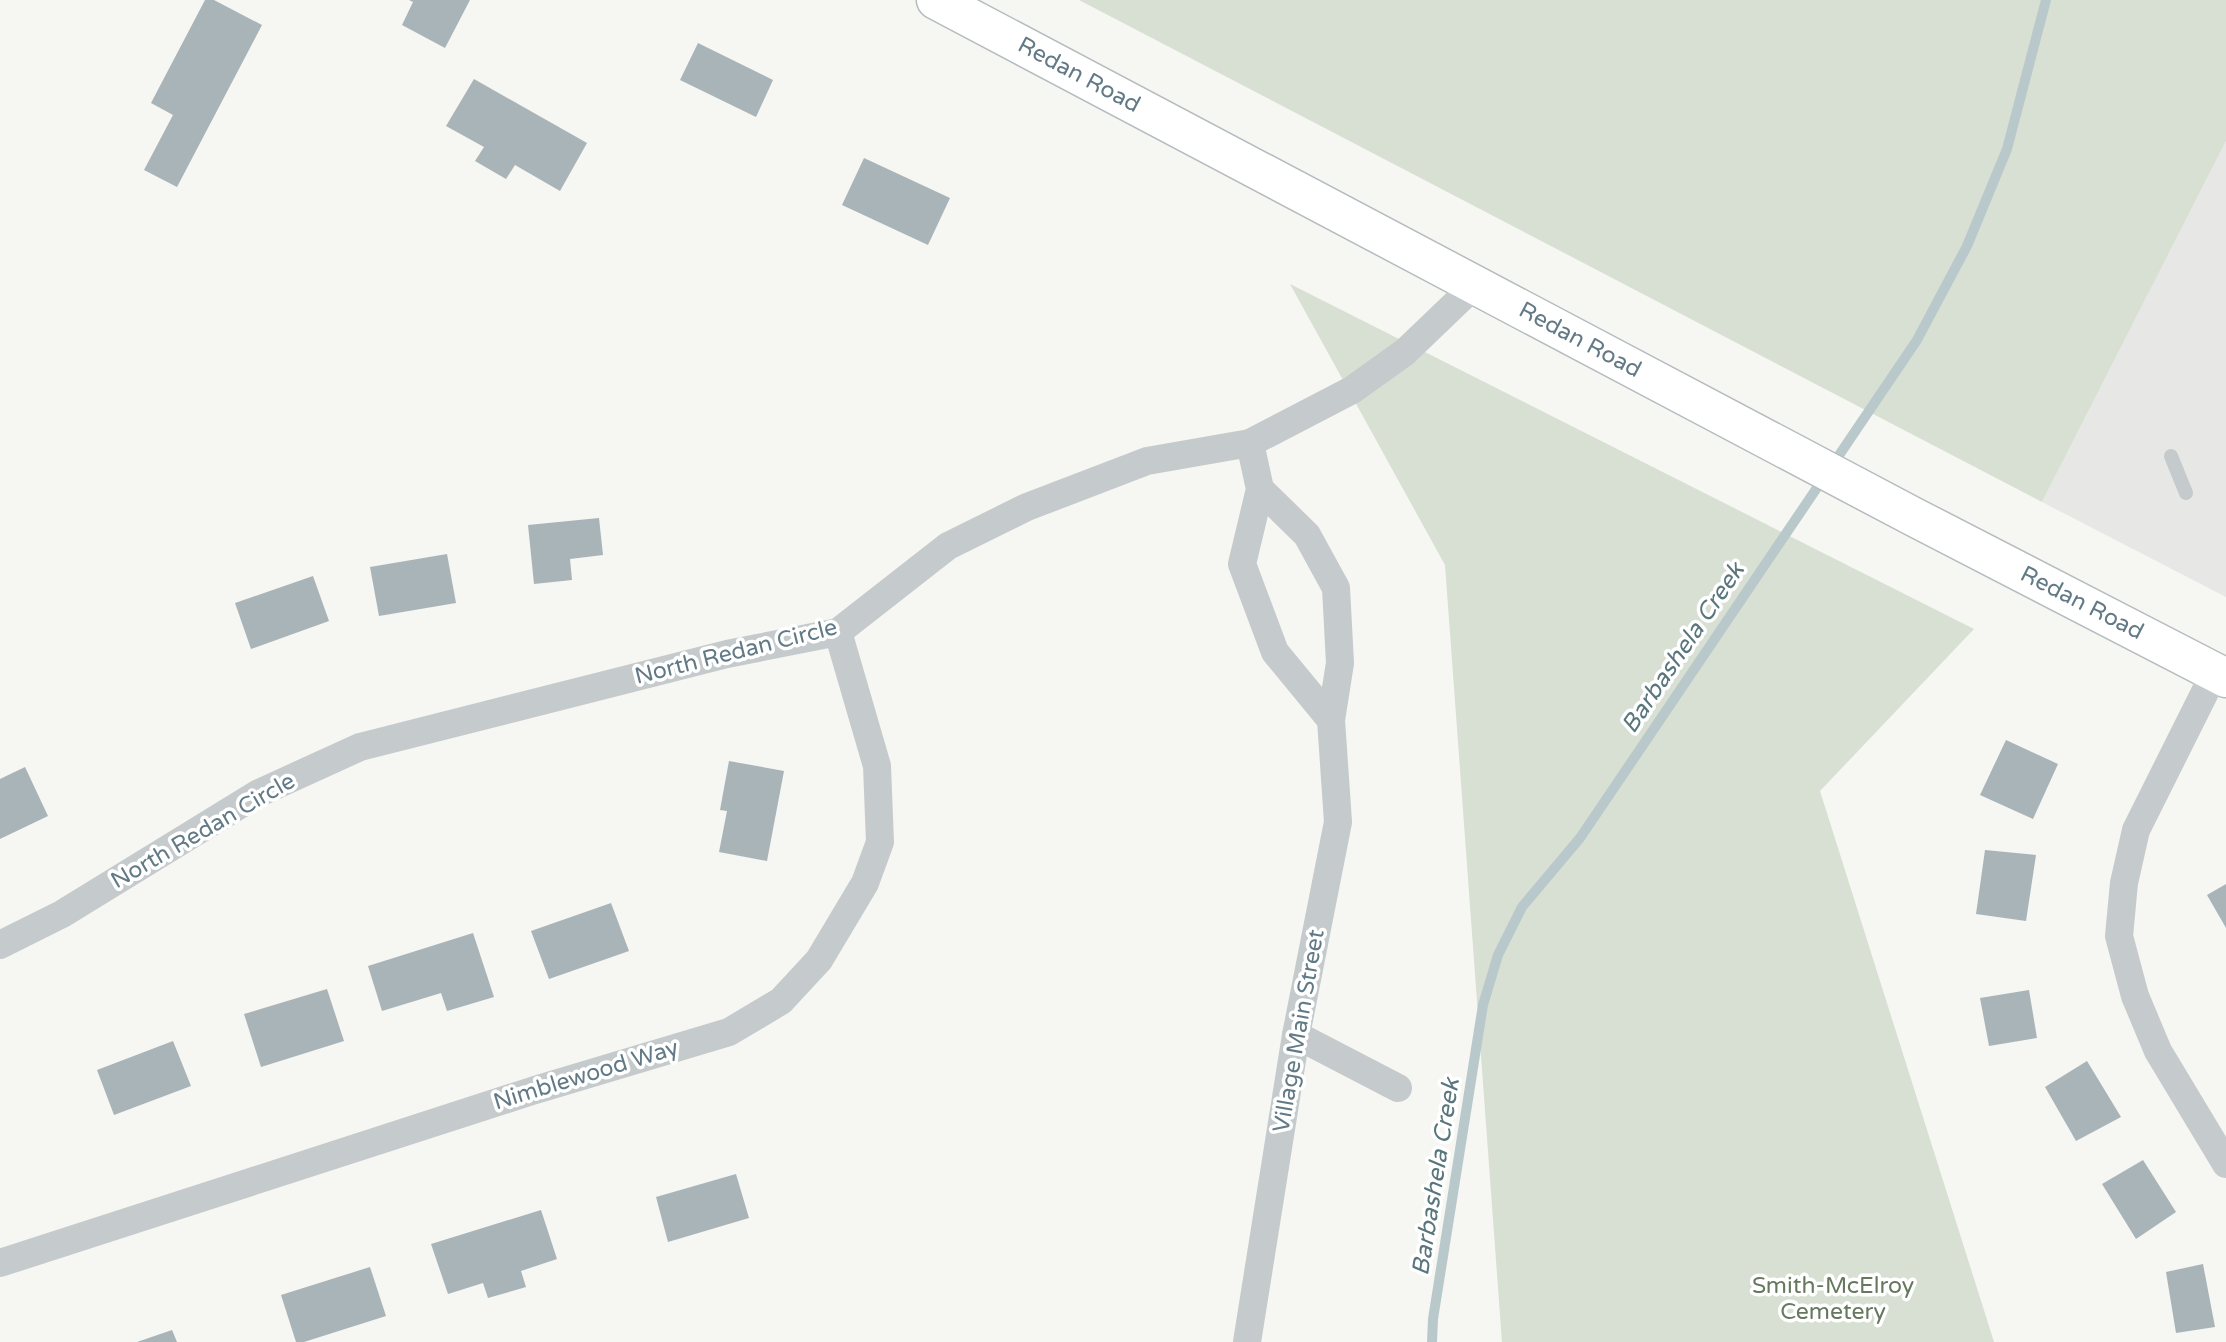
<svg xmlns="http://www.w3.org/2000/svg" width="2226" height="1342" font-family="'Varela Round',sans-serif">
  <rect width="100%" height="100%" fill="#f6f6f2"/>
  <path fill="#e7e7e6" d="M 2226,141 L 2226,597 L 2042,502 Z"/>
  <g fill="#d8dfd3">
    <path d="M 1079,0 L 2226,0 L 2226,141 L 2042,502 Z"/>
    <path d="M 1290,284 L 1974,629 L 1820,791 L 1994,1342 L 1502,1342 L 1445,565 Z"/>
  </g>
  <g fill="none" stroke-linecap="round" stroke-linejoin="round">
    <path stroke="#b9c9cb" stroke-width="10" d="M 1432,1342 L 1433,1319 L 1483,1005 L 1498,955 L 1522,907 L 1580,838 L 1917,340 L 1967,246 L 2007,149 L 2046,0"/>
  </g>
  <g fill="#a9b4b8">
    <path d="M 205,0 L 214,0 L 262,25 L 177,187 L 144,170 L 173,115 L 151,103 Z"/>
    <path d="M 409,0 L 470,0 L 445,48 L 402,25 L 413,2 Z"/>
    <path d="M 698,43 L 773,80 L 756,117 L 680,80 Z"/>
    <path d="M 474,79 L 587,143 L 560,191 L 515,165 L 506,179 L 475,161 L 484,147 L 446,126 Z"/>
    <path d="M 864,158 L 950,198 L 928,245 L 842,205 Z"/>
    <path d="M 599,518 L 603,555 L 570,559 L 572,580 L 534,584 L 528,525 Z"/>
    <path d="M 447,554 L 456,603 L 379,616 L 370,567 Z"/>
    <path d="M 313,576 L 329,621 L 251,649 L 235,603 Z"/>
    <path d="M 2006,740 L 2058,764 L 2033,819 L 1980,795 Z"/>
    <path d="M 729,761 L 784,771 L 767,861 L 719,852 L 727,811 L 720,810 Z"/>
    <path d="M 25,767 L 48,816 L 0,839 L 0,779 Z"/>
    <path d="M 1985,850 L 2036,855 L 2026,921 L 1976,914 Z"/>
    <path d="M 2226,884 L 2226,928 L 2207,895 Z"/>
    <path d="M 611,903 L 629,951 L 549,979 L 531,931 Z"/>
    <path d="M 473,933 L 494,997 L 447,1011 L 441,993 L 382,1011 L 368,966 Z"/>
    <path d="M 327,989 L 344,1041 L 261,1067 L 244,1014 Z"/>
    <path d="M 2029,990 L 2037,1038 L 1989,1046 L 1980,998 Z"/>
    <path d="M 173,1041 L 191,1086 L 114,1115 L 97,1070 Z"/>
    <path d="M 2087,1061 L 2121,1117 L 2076,1141 L 2045,1087 Z"/>
    <path d="M 2143,1160 L 2176,1212 L 2136,1239 L 2102,1184 Z"/>
    <path d="M 736,1174 L 749,1218 L 668,1242 L 656,1197 Z"/>
    <path d="M 541,1210 L 557,1259 L 521,1271 L 526,1287 L 488,1298 L 483,1283 L 448,1294 L 431,1244 Z"/>
    <path d="M 2203,1264 L 2215,1327 L 2176,1333 L 2166,1272 Z"/>
    <path d="M 370,1267 L 386,1316 L 304,1342 L 296,1342 L 281,1295 Z"/>
    <path d="M 172,1330 L 177,1342 L 137,1342 Z"/>
  </g>
  <g fill="none" stroke-linecap="round" stroke-linejoin="round">
    <defs>
      <path id="secondary" d="M 936,0 L 1914,517 L 2226,678"/>
    </defs>
    <use href="#secondary" stroke="#b5bcbf" stroke-width="41"/>
    <path stroke="#c5cacc" stroke-width="14" d="M 2171,456 L 2186,493"/>
    <g stroke="#c5cacc" stroke-width="28">
      <path d="M 1250,443 L 1260,489 L 1242,564 L 1275,652 L 1331,720"/>
      <path d="M 2215,672 L 2136,830 L 2124,883 L 2119,936 L 2135,996 L 2158,1051 L 2226,1164"/>
      <path d="M 0,945 L 62,914 L 259,793 L 360,747 L 727,654 L 838,632 L 948,546 L 1027,507 L 1147,461 L 1250,443 L 1352,390 L 1405,352 L 1476,284"/>
      <path d="M 1296,1035 L 1398,1088"/>
      <path d="M 0,1263 L 535,1090 L 729,1032 L 781,1001 L 819,960 L 865,883 L 880,842 L 877,766 L 838,632"/>
      <path d="M 1247,1342 L 1296,1035 L 1338,822 L 1331,720 L 1340,663 L 1336,588 L 1307,535 L 1260,489"/>
    </g>
    <use href="#secondary" stroke="#fff" stroke-width="38"/>
  </g>
  <g text-anchor="middle" dominant-baseline="central" stroke-width="7" stroke-linejoin="round" paint-order="stroke">
    <g font-size="23" fill="#627a86" stroke="#fff">
      <text transform="translate(1079 75) rotate(28)">Redan Road</text>
      <text transform="translate(1580 340) rotate(28)">Redan Road</text>
      <text transform="translate(2082 603) rotate(27)">Redan Road</text>
      <text transform="translate(736 652) rotate(-14)">North Redan Circle</text>
      <text transform="translate(203 831) rotate(-30)">North Redan Circle</text>
      <text transform="translate(1299 1031) rotate(-80)">Village Main Street</text>
      <text transform="translate(586 1075) rotate(-17)">Nimblewood Way</text>
    </g>
    <g font-size="23" fill="#66785e" stroke="#fff">
      <text x="1833" y="1286">Smith-McElroy<tspan x="1833" dy="26">Cemetery</tspan></text>
    </g>
    <g font-size="24" font-style="italic" fill="#59767c" stroke="#fff">
      <text transform="translate(1683 648) rotate(-56)">Barbashela Creek</text>
      <text transform="translate(1436 1177) rotate(-81)">Barbashela Creek</text>
    </g>
  </g>
</svg>
